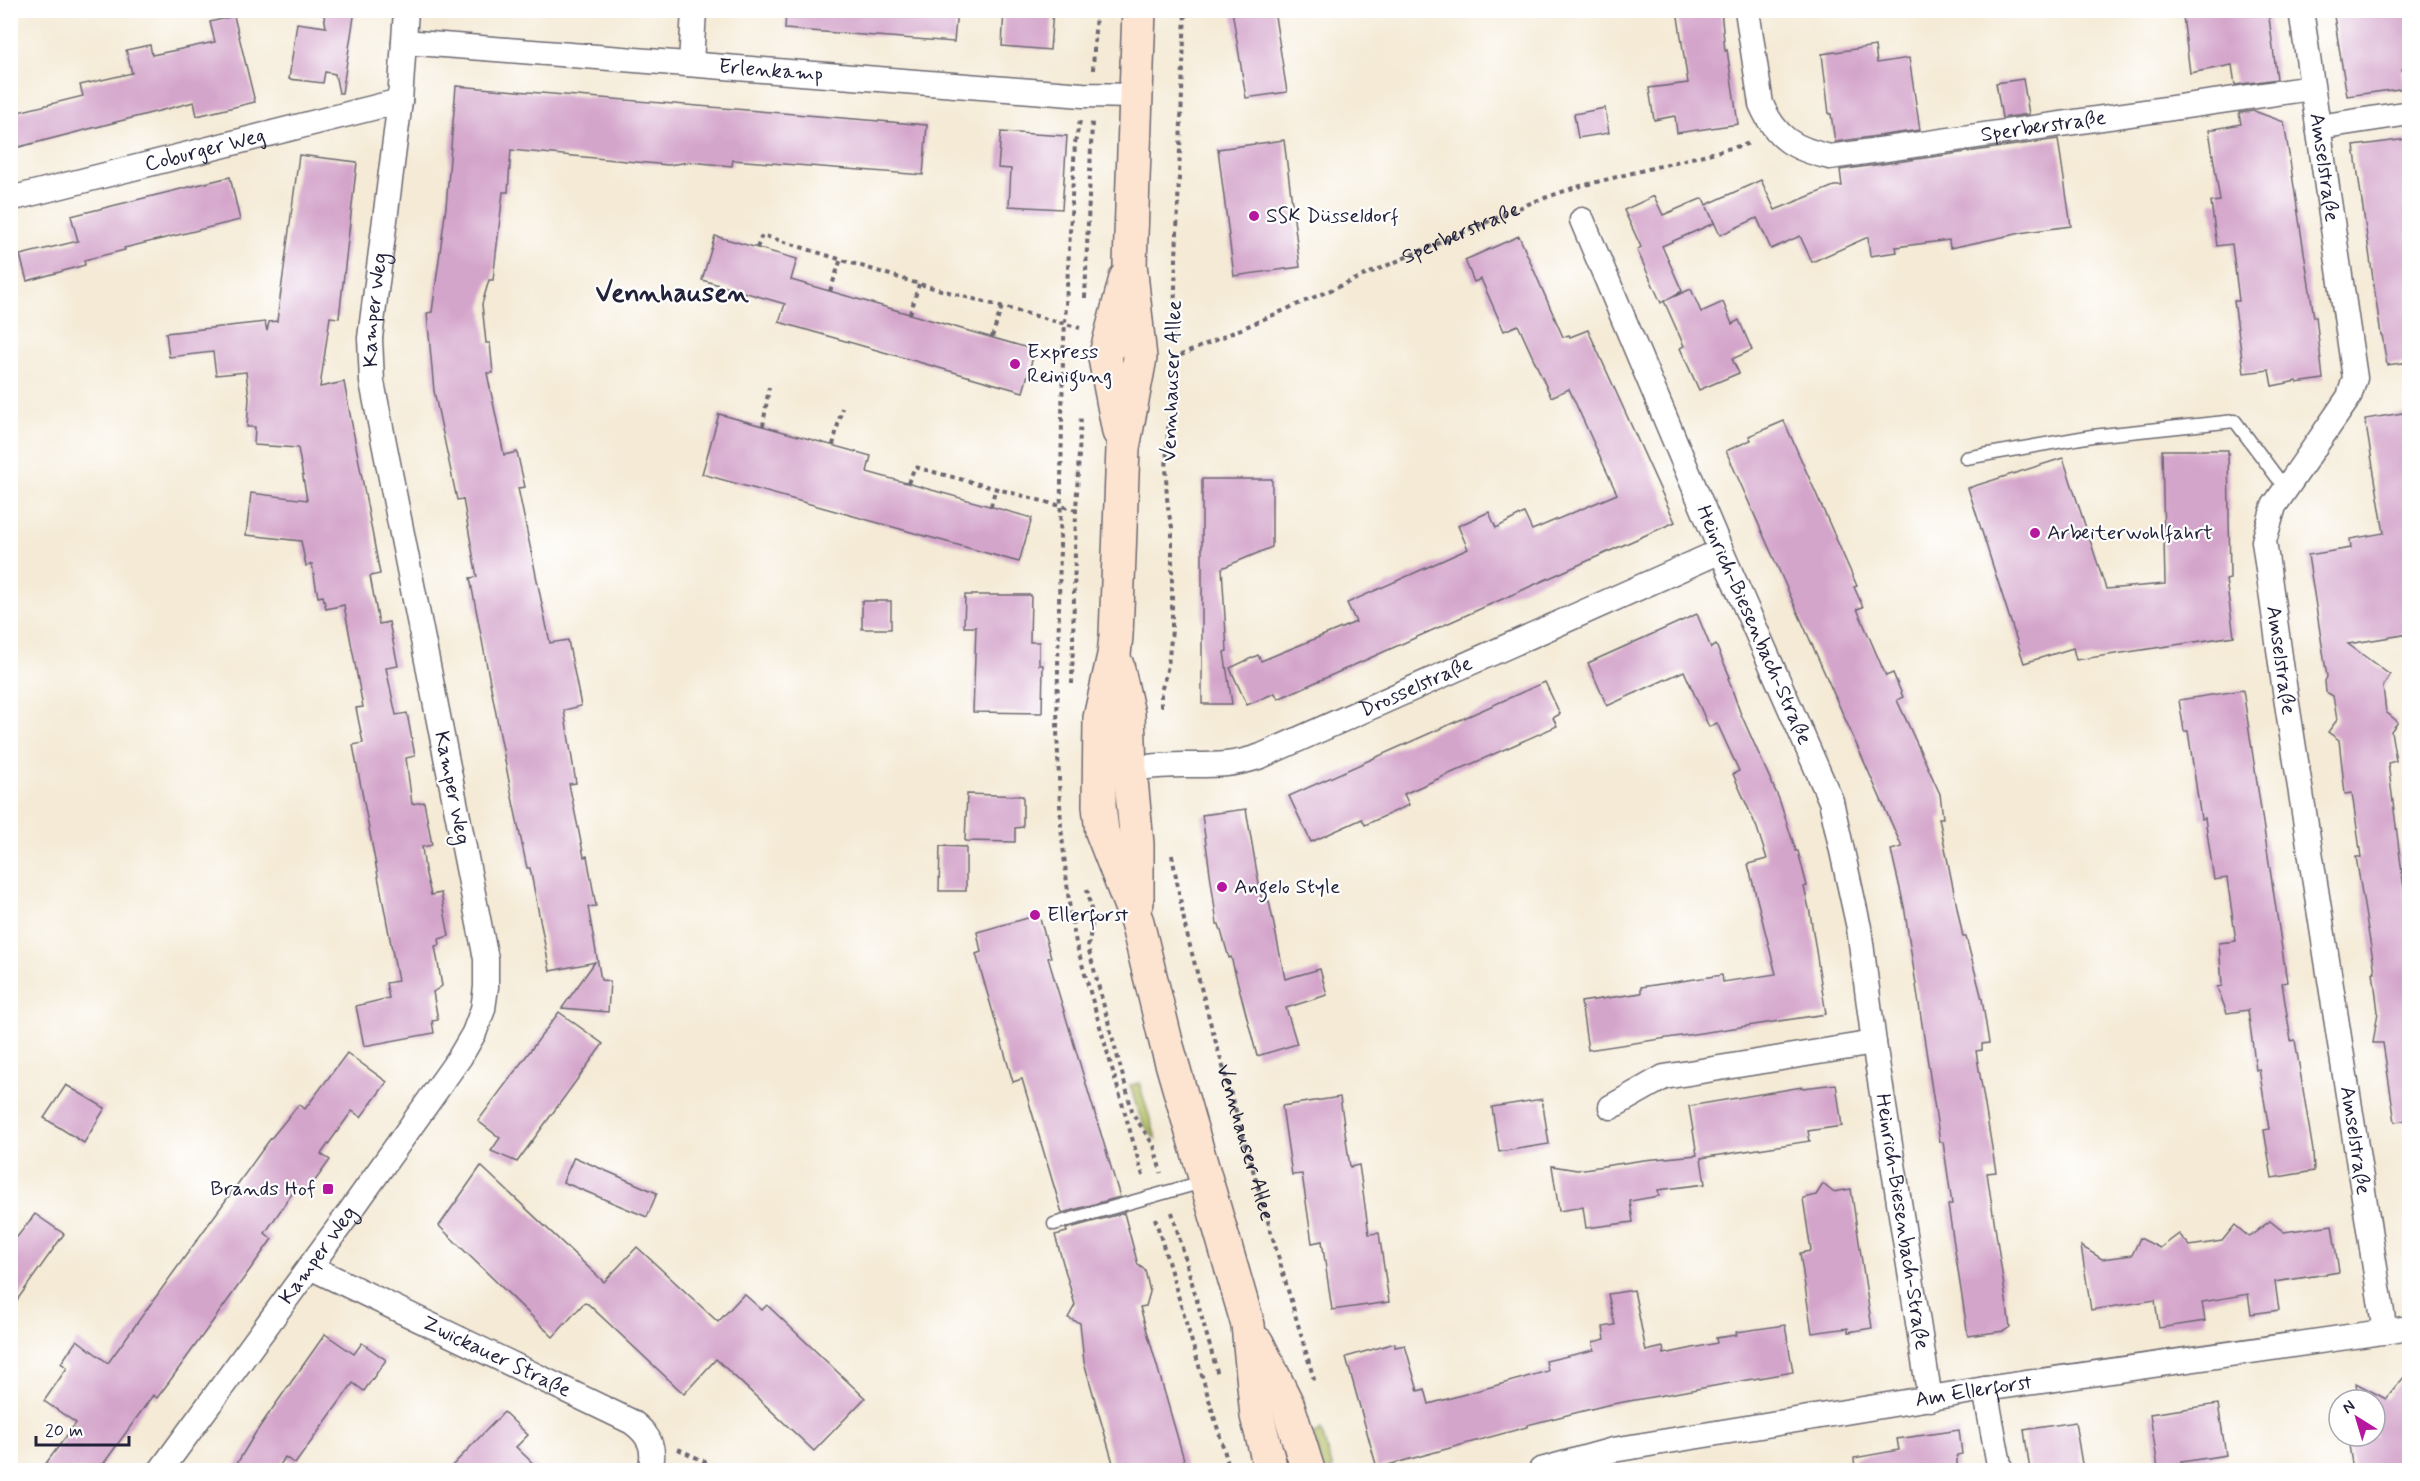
<svg xmlns="http://www.w3.org/2000/svg" width="2420" height="1481" font-family="Mynerve,sans-serif">
  <rect width="100%" height="100%" fill="#fff"/>
  <filter id="ink" filterUnits="userSpaceOnUse"><feTurbulence type="fractalNoise" baseFrequency=".0167" numOctaves="2"/><feDisplacementMap in="SourceGraphic" scale="12" xChannelSelector="R" yChannelSelector="G"/><feConvolveMatrix kernelMatrix="1 2 1 2 8 2 1 2 1" color-interpolation-filters="sRGB"/></filter>
  <filter id="wash" filterUnits="userSpaceOnUse"><feTurbulence type="fractalNoise" baseFrequency=".008" numOctaves="4" result="noise"/><feDisplacementMap in="SourceGraphic" scale="24" xChannelSelector="R" yChannelSelector="G"/><feGaussianBlur stdDeviation="1.35" result="paint"/><feColorMatrix in="noise" values="0 0 0 0 0 0 0 0 0 0 0 0 0 0 0 0 0 1.4 0 .05"/><feComposite in="paint" operator="in"/></filter>
  <g filter="url(#wash)">
    <rect width="100%" height="100%" fill="#f4ead5"/>
    <g fill="#b0bc5e" stroke="#696f4c" stroke-width="1.5">
      <path d="M 1139,1083 L 1157,1141 C 1139,1122 1137,1109 1130,1085 Z"/>
      <path d="M 1321,1430 L 1333,1470 L 1324,1470 L 1313,1435 Z"/>
    </g>
    <g id="blocks">
      <g fill="#d4a5cb">
        <path d="M 323,10 L 355,10 L 342,93 L 339,93 L 335,74 L 325,72 L 323,83 L 289,79 L 297,23 L 326,27 Z"/>
        <path d="M 786,10 L 957,10 L 954,42 L 785,29 Z"/>
        <path d="M 1004,10 L 1053,10 L 1050,50 L 1002,46 Z"/>
        <path d="M 1232,10 L 1274,10 L 1287,92 L 1246,98 Z"/>
        <path d="M 1677,10 L 1721,10 L 1725,51 L 1727,50 L 1738,124 L 1677,133 L 1675,116 L 1654,120 L 1649,88 L 1688,83 Z"/>
        <path d="M 2220,10 L 2268,10 L 2277,79 L 2235,85 L 2232,65 L 2190,73 L 2183,16 Z"/>
        <path d="M 2333,10 L 2409,10 L 2409,68 L 2402,70 L 2406,88 L 2347,96 Z"/>
        <path d="M 234,16 L 255,102 L 197,116 L 194,102 L 15,148 L 10,131 L 10,114 L 83,96 L 80,85 L 132,73 L 126,50 L 150,45 L 152,55 L 215,42 L 210,22 Z"/>
        <path d="M 1875,46 L 1877,63 L 1909,58 L 1920,130 L 1835,142 L 1831,114 L 1829,114 L 1822,54 Z"/>
        <path d="M 2023,79 L 2029,114 L 2002,118 L 1996,83 Z"/>
        <path d="M 456,86 L 927,125 L 923,175 L 733,160 L 732,166 L 690,162 L 668,165 L 511,150 L 508,192 L 503,192 L 493,280 L 489,280 L 482,304 L 486,343 L 490,343 L 493,373 L 487,373 L 504,455 L 517,452 L 525,487 L 518,488 L 550,643 L 568,640 L 581,706 L 564,710 L 576,783 L 569,784 L 584,857 L 587,856 L 596,906 L 588,907 L 601,980 L 610,981 L 608,1012 L 562,1008 L 595,962 L 550,971 L 530,868 L 527,868 L 512,797 L 470,578 L 477,577 L 463,499 L 457,500 L 434,391 L 427,313 L 432,312 L 446,207 Z"/>
        <path d="M 1605,108 L 1609,133 L 1578,138 L 1574,114 Z"/>
        <path d="M 2254,111 L 2284,122 L 2314,317 L 2316,316 L 2323,379 L 2297,383 L 2297,381 L 2272,386 L 2269,370 L 2244,373 L 2234,301 L 2239,301 L 2232,244 L 2217,246 L 2211,202 L 2220,201 L 2209,130 L 2241,124 L 2239,113 Z"/>
        <path d="M 1001,132 L 1067,136 L 1062,209 L 1009,206 L 1011,169 L 998,168 Z"/>
        <path d="M 2058,139 L 2071,226 L 2026,232 L 1950,248 L 1949,240 L 1896,247 L 1897,252 L 1870,256 L 1868,237 L 1812,262 L 1800,236 L 1771,249 L 1757,218 L 1720,235 L 1707,207 L 1714,223 L 1662,246 L 1682,291 L 1664,301 L 1691,289 L 1701,312 L 1723,302 L 1732,324 L 1739,320 L 1752,350 L 1732,359 L 1739,373 L 1699,390 L 1680,348 L 1684,346 L 1664,301 L 1661,303 L 1637,250 L 1641,247 L 1624,210 L 1654,196 L 1663,215 L 1703,198 L 1706,205 L 1761,180 L 1775,210 L 1834,186 L 1842,186 L 1840,170 Z"/>
        <path d="M 2407,139 L 2409,159 L 2409,362 L 2387,365 L 2382,335 L 2381,335 L 2354,146 Z"/>
        <path d="M 1284,140 L 1300,267 L 1234,276 L 1218,149 Z"/>
        <path d="M 299,155 L 357,162 L 339,318 L 330,317 L 320,387 L 344,382 L 380,574 L 370,576 L 379,624 L 389,622 L 398,666 L 386,668 L 396,715 L 407,713 L 415,756 L 406,758 L 412,804 L 424,802 L 432,845 L 422,847 L 425,870 L 431,895 L 441,893 L 449,936 L 439,939 L 440,945 L 435,946 L 442,986 L 433,992 L 438,1020 L 432,1021 L 434,1033 L 364,1046 L 356,1006 L 389,998 L 386,983 L 398,981 L 353,745 L 363,743 L 356,708 L 363,707 L 344,605 L 326,609 L 323,596 L 318,597 L 312,564 L 306,566 L 301,541 L 246,535 L 251,493 L 307,500 L 298,448 L 254,445 L 255,427 L 247,427 L 249,398 L 246,372 L 216,375 L 213,352 L 169,357 L 166,333 L 265,322 L 267,331 L 269,322 L 277,321 Z"/>
        <path d="M 230,177 L 240,220 L 124,248 L 125,250 L 84,260 L 85,265 L 27,281 L 20,255 L 78,241 L 71,216 Z"/>
        <path d="M 715,236 L 797,259 L 791,280 L 1035,350 L 1023,392 L 779,322 L 785,304 L 702,280 Z"/>
        <path d="M 1519,236 L 1563,337 L 1569,335 L 1570,337 L 1588,330 L 1675,522 L 1278,699 L 1275,693 L 1247,705 L 1230,668 L 1258,655 L 1261,661 L 1356,622 L 1347,603 L 1468,549 L 1458,526 L 1489,512 L 1496,528 L 1524,513 L 1532,530 L 1617,494 L 1569,389 L 1551,397 L 1518,325 L 1504,331 L 1481,279 L 1474,282 L 1465,260 Z"/>
        <path d="M 2409,412 L 2409,634 L 2348,644 L 2390,675 L 2383,687 L 2386,712 L 2398,722 L 2391,731 L 2396,761 L 2388,763 L 2409,928 L 2409,1120 L 2395,1122 L 2383,1043 L 2373,1043 L 2378,1012 L 2373,972 L 2375,972 L 2356,857 L 2361,857 L 2352,793 L 2345,794 L 2339,740 L 2328,732 L 2337,720 L 2333,696 L 2326,692 L 2325,681 L 2327,677 L 2308,555 L 2351,548 L 2350,539 L 2384,533 L 2365,419 Z"/>
        <path d="M 719,414 L 871,456 L 867,472 L 1032,518 L 1019,562 L 702,474 Z"/>
        <path d="M 1784,421 L 1857,586 L 1854,587 L 1863,607 L 1857,609 L 1886,676 L 1893,673 L 1903,697 L 1897,700 L 1940,794 L 1943,818 L 1939,818 L 1963,937 L 1966,937 L 1982,999 L 1989,1043 L 1982,1044 L 1982,1050 L 1976,1051 L 1996,1172 L 1987,1173 L 2010,1327 L 2004,1331 L 1968,1336 L 1948,1205 L 1952,1204 L 1943,1142 L 1940,1142 L 1904,906 L 1891,850 L 1902,847 L 1726,451 L 1751,440 L 1749,436 Z"/>
        <path d="M 2162,450 L 2228,450 L 2230,579 L 2226,580 L 2234,636 L 2076,660 L 2073,648 L 2024,663 L 1968,488 L 2063,458 L 2106,589 L 2165,584 Z"/>
        <path d="M 1202,479 L 1272,479 L 1272,547 L 1222,568 L 1227,651 L 1224,652 L 1232,704 L 1202,704 Z"/>
        <path d="M 965,595 L 1031,595 L 1030,642 L 1039,642 L 1039,665 L 1043,665 L 1042,713 L 973,712 L 976,627 L 964,627 Z"/>
        <rect x="862" y="601" width="29" height="28"/>
        <path d="M 1697,614 L 1711,648 L 1716,645 L 1730,677 L 1728,678 L 1740,712 L 1779,799 L 1796,851 L 1798,851 L 1807,886 L 1804,887 L 1810,913 L 1826,1014 L 1588,1050 L 1581,1002 L 1641,993 L 1641,987 L 1722,975 L 1723,982 L 1776,974 L 1748,864 L 1767,859 L 1757,828 L 1733,774 L 1739,771 L 1717,723 L 1709,727 L 1684,671 L 1607,706 L 1588,663 Z"/>
        <path d="M 1545,682 L 1560,714 L 1553,718 L 1557,726 L 1404,794 L 1409,805 L 1365,825 L 1362,819 L 1311,842 L 1289,796 Z"/>
        <path d="M 2243,690 L 2287,982 L 2282,983 L 2291,1041 L 2295,1040 L 2313,1151 L 2314,1171 L 2272,1178 L 2264,1130 L 2269,1129 L 2259,1069 L 2256,1070 L 2248,1010 L 2227,1013 L 2217,987 L 2222,986 L 2219,943 L 2236,941 L 2227,878 L 2214,880 L 2205,818 L 2201,819 L 2188,731 L 2184,731 L 2179,700 Z"/>
        <path d="M 967,794 L 1023,796 L 1023,827 L 1015,828 L 1015,842 L 965,841 Z"/>
        <path d="M 1246,809 L 1262,902 L 1269,901 L 1285,979 L 1320,969 L 1327,995 L 1286,1008 L 1297,1044 L 1257,1056 L 1231,957 L 1229,958 L 1219,924 L 1217,924 L 1202,815 Z"/>
        <path d="M 940,846 L 966,847 L 966,891 L 939,891 Z"/>
        <path d="M 1039,915 L 1051,957 L 1048,958 L 1120,1197 L 1062,1213 L 1022,1079 L 1013,1082 L 976,954 L 981,952 L 977,932 Z"/>
        <path d="M 559,1012 L 603,1044 L 517,1162 L 491,1151 L 500,1138 L 478,1121 Z"/>
        <path d="M 347,1053 L 387,1082 L 361,1117 L 352,1111 L 321,1154 L 330,1160 L 304,1196 L 296,1190 L 291,1195 L 265,1233 L 272,1239 L 169,1382 L 157,1398 L 153,1395 L 99,1470 L 41,1470 L 76,1423 L 44,1401 L 67,1368 L 61,1363 L 77,1340 L 108,1363 L 268,1142 L 299,1104 L 305,1109 Z"/>
        <path d="M 1836,1084 L 1842,1126 L 1808,1131 L 1810,1141 L 1701,1158 L 1705,1184 L 1658,1190 L 1659,1196 L 1630,1201 L 1633,1222 L 1586,1228 L 1583,1207 L 1559,1211 L 1552,1166 L 1577,1170 L 1644,1160 L 1697,1155 L 1689,1106 L 1802,1087 L 1803,1088 Z"/>
        <path d="M 66,1085 L 105,1108 L 84,1143 L 44,1118 Z"/>
        <path d="M 1340,1097 L 1350,1167 L 1359,1165 L 1369,1234 L 1379,1233 L 1389,1302 L 1332,1310 L 1322,1241 L 1312,1243 L 1302,1174 L 1292,1175 L 1282,1106 Z"/>
        <path d="M 1542,1099 L 1549,1144 L 1499,1152 L 1492,1107 Z"/>
        <path d="M 574,1157 L 657,1193 L 647,1217 L 563,1182 Z"/>
        <path d="M 481,1166 L 604,1282 L 637,1247 L 718,1322 L 744,1294 L 762,1310 L 767,1305 L 865,1398 L 814,1451 L 716,1359 L 684,1394 L 588,1304 L 584,1303 L 553,1337 L 439,1226 Z"/>
        <path d="M 1823,1184 L 1833,1192 L 1851,1189 L 1872,1328 L 1848,1332 L 1848,1328 L 1812,1333 L 1800,1253 L 1811,1251 L 1803,1198 L 1816,1195 Z"/>
        <path d="M 1124,1213 L 1138,1265 L 1145,1270 L 1150,1292 L 1146,1306 L 1140,1307 L 1187,1470 L 1115,1470 L 1084,1362 L 1080,1323 L 1068,1318 L 1075,1305 L 1055,1235 L 1067,1232 L 1066,1229 Z"/>
        <path d="M 35,1214 L 64,1234 L 10,1310 L 10,1246 Z"/>
        <path d="M 2270,1221 L 2284,1232 L 2332,1225 L 2339,1272 L 2275,1282 L 2279,1310 L 2251,1314 L 2248,1294 L 2202,1302 L 2205,1321 L 2159,1328 L 2155,1300 L 2091,1310 L 2081,1246 L 2102,1259 L 2132,1255 L 2140,1238 L 2160,1248 L 2179,1234 L 2190,1246 L 2222,1241 L 2235,1225 L 2249,1237 Z"/>
        <path d="M 1634,1290 L 1646,1351 L 1663,1347 L 1664,1354 L 1717,1343 L 1716,1338 L 1737,1335 L 1736,1332 L 1785,1325 L 1793,1372 L 1607,1405 L 1527,1425 L 1527,1427 L 1377,1468 L 1346,1357 L 1395,1343 L 1395,1347 L 1405,1345 L 1418,1391 L 1425,1389 L 1429,1404 L 1548,1371 L 1546,1361 L 1594,1350 L 1593,1342 L 1605,1339 L 1603,1327 L 1615,1325 L 1608,1294 Z"/>
        <path d="M 325,1334 L 354,1354 L 362,1343 L 386,1360 L 364,1391 L 353,1383 L 295,1464 L 285,1457 L 277,1470 L 233,1470 L 256,1432 Z"/>
        <path d="M 2409,1371 L 2409,1470 L 2353,1470 L 2349,1445 L 2353,1444 L 2352,1436 L 2375,1436 L 2375,1400 L 2358,1400 L 2356,1383 L 2386,1399 Z"/>
        <path d="M 2218,1404 L 2226,1455 L 2181,1462 L 2182,1465 L 2158,1468 L 2150,1414 Z"/>
        <path d="M 504,1412 L 528,1435 L 516,1447 L 540,1470 L 448,1470 Z"/>
        <path d="M 2075,1422 L 2083,1470 L 2030,1470 L 2024,1430 Z"/>
        <path d="M 1959,1430 L 1962,1454 L 1957,1455 L 1957,1470 L 1855,1470 L 1854,1458 L 1899,1450 L 1897,1439 Z"/>
      </g>
    </g>
  </g>
  <g filter="url(#ink)">
    <use href="#blocks" fill-opacity="0" stroke="#6c6871" stroke-width="1.5"/>
    <g fill="none" stroke-linecap="round" stroke-linejoin="round">
      <defs>
        <g id="service">
          <path d="M 1966,458 L 2092,436 L 2235,421 L 2285,488"/>
          <path d="M 1054,1224 L 1206,1181"/>
        </g>
        <g id="minor">
          <path id="s3" d="M 1747,10 L 1761,104 C 1776,139 1795,149 1830,157 L 2312,88"/>
          <path id="s4" d="M 2301,10 L 2355,378 L 2349,397 L 2274,506 L 2264,541 L 2283,678 L 2385,1332"/>
          <path id="s5" d="M 404,42 L 1083,95 L 1136,96"/>
          <path d="M 691,64 L 694,10"/>
          <path d="M 2318,127 L 2410,113"/>
          <path id="s6" d="M 10,199 L 400,101"/>
          <path id="s7" d="M 1582,220 L 1721,551 L 1831,801 L 1859,928 L 1874,1043 L 1930,1399"/>
          <path id="s8" d="M 1114,770 C 1137,768 1161,765 1184,765 C 1213,765 1233,766 1261,756 L 1721,551"/>
          <path d="M 1611,1107 L 1664,1077 L 1874,1043"/>
          <path id="s9" d="M 310,1267 L 632,1422 C 650,1435 656,1449 650,1470"/>
          <path d="M 1985,1389 L 2000,1470"/>
          <path id="s10" d="M 161,1470 L 352,1209 L 460,1057 L 474,1033 L 483,1009 L 486,987 L 486,959 L 372,382 L 370,338 L 400,101 L 406,10"/>
          <path id="s11" d="M 1541,1470 L 1613,1450 L 1985,1389 L 2410,1328"/>
        </g>
        <g id="secondary">
          <path d="M 1139,10 L 1130,264 L 1140,358 L 1123,448 L 1116,636 L 1114,655 L 1100,718 L 1099,806 L 1102,832 L 1137,922 L 1167,1046 L 1248,1325 L 1257,1416 L 1271,1470"/>
          <path d="M 1119,432 L 1105,358 L 1126,278"/>
          <path d="M 1117,665 L 1128,714 L 1130,769 L 1137,844 L 1137,902"/>
          <path d="M 1257,1343 L 1288,1406 L 1308,1470"/>
        </g>
      </defs>
      <use href="#service" stroke="#6c6871" stroke-width="15"/>
      <use href="#minor" stroke="#6c6871" stroke-width="27"/>
      <use href="#secondary" stroke="#6c6871" stroke-width="36"/>
      <g stroke="#6c6871" stroke-width="4" stroke-dasharray="4.5 4.5" stroke-linecap="butt">
        <path d="M 1093,70 L 1096,10"/>
        <path d="M 1080,121 L 1075,143 L 1063,358 L 1057,731 L 1061,827 L 1070,911 L 1076,943 L 1143,1176"/>
        <path d="M 757,248 L 762,235 L 919,284 L 1080,328"/>
        <path d="M 830,291 L 841,259"/>
        <path d="M 1085,298 L 1092,122"/>
        <path d="M 910,314 L 919,284"/>
        <path d="M 992,337 L 1002,306"/>
        <path d="M 1173,343 L 1185,10"/>
        <path id="s1" d="M 1172,359 L 1533,202 L 1573,188 L 1751,143"/>
        <path d="M 763,426 L 769,387"/>
        <path d="M 833,445 L 842,408"/>
        <path d="M 908,483 L 915,467 L 1076,510"/>
        <path d="M 991,506 L 995,490"/>
        <path d="M 1072,684 L 1076,510 L 1081,416"/>
        <path d="M 1161,707 L 1161,692 L 1168,666 L 1172,630 L 1172,527 C 1160,485 1170,422 1172,377"/>
        <path id="s2" d="M 1172,855 L 1186,931 L 1212,1029 L 1315,1383"/>
        <path d="M 1087,889 L 1093,920 L 1088,947 L 1133,1114 L 1154,1146 L 1161,1173"/>
        <path d="M 1172,1212 L 1218,1375"/>
        <path d="M 1155,1218 L 1230,1470"/>
        <path d="M 678,1449 L 723,1470"/>
      </g>
      <use href="#service" stroke="#fff" stroke-width="12"/>
      <use href="#minor" stroke="#fff" stroke-width="24"/>
      <use href="#secondary" stroke="#fde4d1" stroke-width="33"/>
    </g>
  </g>
  <g fill="#b5179e" stroke="#fff" stroke-width="2">
    <circle cx="1254" cy="216" r="6"/>
    <circle cx="1015" cy="364" r="6"/>
    <circle cx="2035" cy="533" r="6"/>
    <circle cx="1222" cy="887" r="6"/>
    <circle cx="1035" cy="915" r="6"/>
    <rect x="322" y="1183" width="12" height="12" rx="3"/>
  </g>
  <g text-anchor="middle" dominant-baseline="central" stroke-width="4.5" stroke-linejoin="round" paint-order="stroke">
    <g font-size="21" fill="#22223b" stroke="#fff">
      <text stroke="none"><textPath href="#s5" startOffset="368">Erlenkamp</textPath></text>
      <text stroke="none"><textPath href="#s3" startOffset="402">Sperberstraße</textPath></text>
      <text stroke="none"><textPath href="#s6" startOffset="201">Coburger Weg</textPath></text>
      <text stroke="none"><textPath href="#s4" startOffset="159">Amselstraße</textPath></text>
      <text stroke="none"><textPath href="#s1" startOffset="315">Sperberstraße</textPath></text>
      <text stroke="none"><textPath href="#s10" startOffset="1274">Kamper Weg</textPath></text>
      <text transform="translate(1172 381) rotate(-88)">Vennhauser Allee</text>
      <text stroke="none"><textPath href="#s7" startOffset="440">Heinrich-Biesenbach-Straße</textPath></text>
      <text stroke="none"><textPath href="#s4" startOffset="681">Amselstraße</textPath></text>
      <text stroke="none"><textPath href="#s8" startOffset="318">Drosselstraße</textPath></text>
      <text transform="translate(452 788) rotate(79)">Kamper Weg</text>
      <text stroke="none"><textPath href="#s4" startOffset="1167">Amselstraße</textPath></text>
      <text stroke="none"><textPath href="#s2" startOffset="297">Vennhauser Allee</textPath></text>
      <text stroke="none"><textPath href="#s7" startOffset="1059">Heinrich-Biesenbach-Straße</textPath></text>
      <text stroke="none"><textPath href="#s10" startOffset="266">Kamper Weg</textPath></text>
      <text stroke="none"><textPath href="#s9" startOffset="207">Zwickauer Straße</textPath></text>
      <text stroke="none"><textPath href="#s11" startOffset="440">Am Ellerforst</textPath></text>
    </g>
    <g font-size="21" fill="#22223b" stroke="#fff" text-anchor="start">
      <text x="1266" y="216">SSK Düsseldorf</text>
      <text x="1027" y="352">Express<tspan x="1027" dy="24">Reinigung</tspan></text>
      <text x="2047" y="533">Arbeiterwohlfahrt</text>
      <text x="1234" y="887">Angelo Style</text>
      <text x="1047" y="915">Ellerforst</text>
      <text x="316" y="1189" text-anchor="end">Brands Hof</text>
    </g>
    <g font-size="27" font-weight="bold" fill="#22223b" stroke="#fff">
      <text x="672" y="293">Vennhausen</text>
    </g>
  </g>
  <rect width="2420" height="1481" fill="none" stroke="#fff" stroke-width="36"/>
  <g transform="translate(2357 1418) rotate(323)"><circle r="28" fill="#ffffff" stroke="#a7a7b1" stroke-width="1.5"/>
  <path d="M0-4.5L10 22L0 15L-10 22Z" fill="#b5179e"/>
  <text y="-9" font-size="16" font-weight="bold" text-anchor="middle" fill="#22223b">N</text>
  </g>
  <path d="M36 1436v9h93v-9" fill="none" stroke="#22223b" stroke-width="3"/>
  <text x="45" y="1436" font-size="18" fill="#22223b" stroke="#ffffff" stroke-width="4.5" paint-order="stroke">20 m</text>
</svg>
